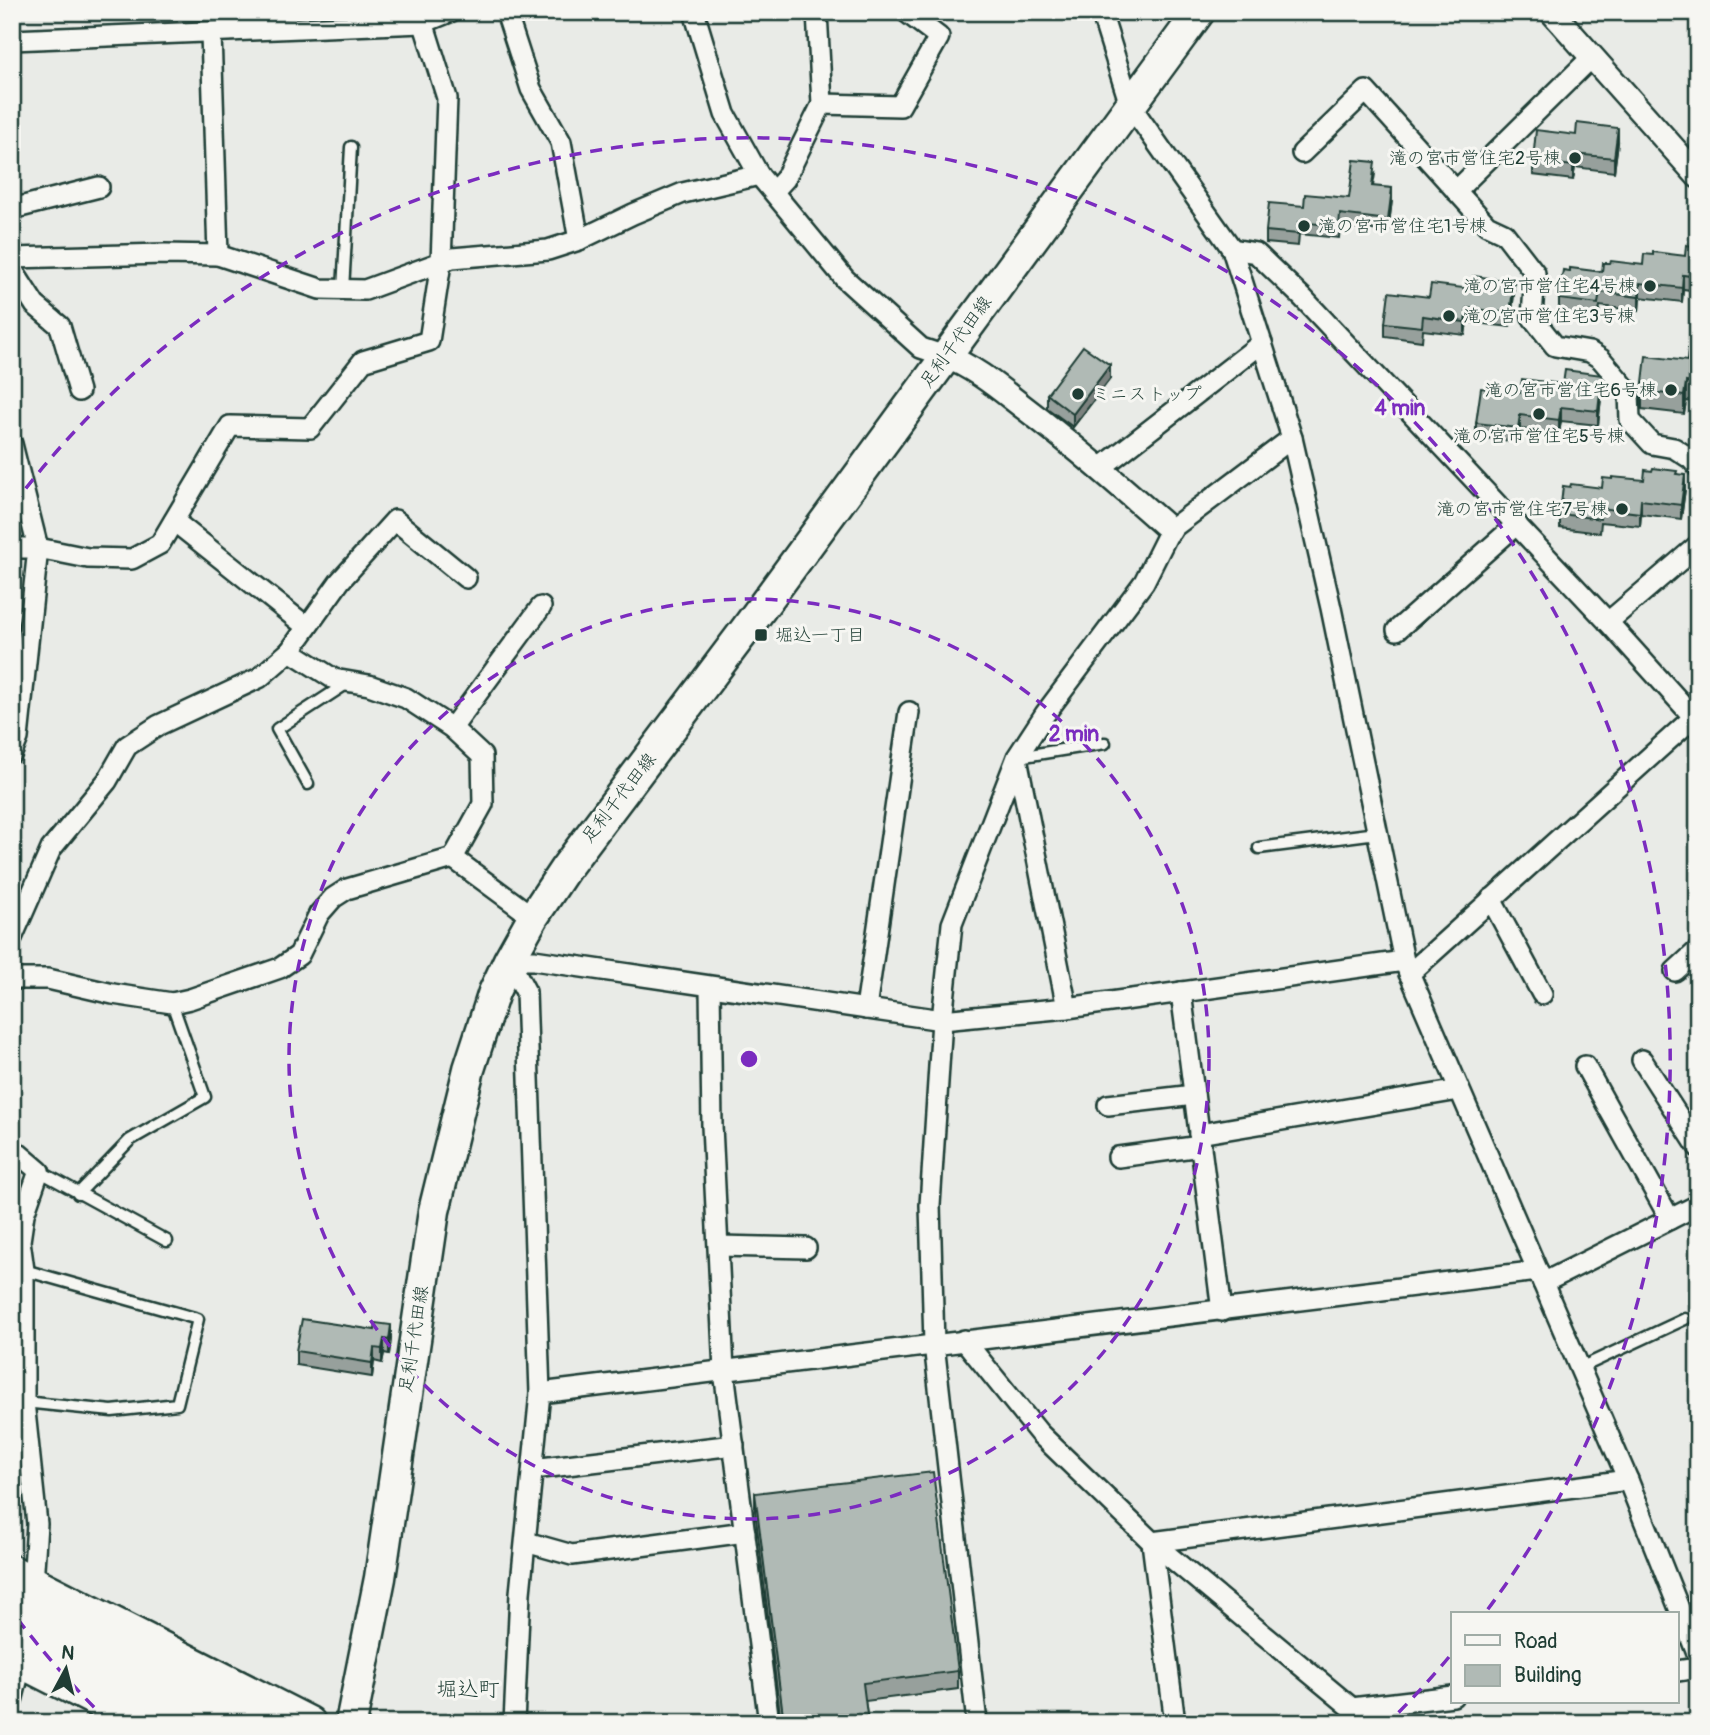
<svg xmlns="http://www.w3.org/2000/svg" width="1710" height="1735" font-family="Pangolin,'Klee One',sans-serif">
  <rect width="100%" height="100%" fill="#e9ebe7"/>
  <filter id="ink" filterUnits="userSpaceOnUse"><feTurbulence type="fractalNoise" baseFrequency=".0143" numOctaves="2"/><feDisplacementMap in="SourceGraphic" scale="14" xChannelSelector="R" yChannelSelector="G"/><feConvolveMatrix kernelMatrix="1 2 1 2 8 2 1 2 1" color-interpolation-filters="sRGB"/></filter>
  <g filter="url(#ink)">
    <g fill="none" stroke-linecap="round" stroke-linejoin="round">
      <defs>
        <g id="service">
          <path d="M 343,290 L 351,147"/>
          <path d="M 1018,757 L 1105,743"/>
          <path d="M 308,784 L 277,729 L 346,684"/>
          <path d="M 1259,848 L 1377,833"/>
          <path d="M 39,1171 L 167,1241"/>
          <path d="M 78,1194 L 130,1140 L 205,1097 L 172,1003"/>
          <path d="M 24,1270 L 198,1319 L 177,1404 L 112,1411 L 24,1402"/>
          <path d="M 1580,1368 L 1685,1319"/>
        </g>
        <g id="minor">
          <path d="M 506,12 L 531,89 L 561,142 L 579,240"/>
          <path d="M 694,12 L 725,114 L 759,175 L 845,279 L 921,348 L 945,356"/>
          <path d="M 1101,12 L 1130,105 L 1232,249 L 1292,438 L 1331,608 L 1404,961 L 1628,1480 L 1698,1656"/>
          <path d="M 211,33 L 218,255"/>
          <path d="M 12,40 L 423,23 L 450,12"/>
          <path d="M 822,104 L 900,106 L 939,37 L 906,12"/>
          <path d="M 1302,153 L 1366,91 L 1487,225 L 1504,233 L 1535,273 L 1532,317 L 1555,346 L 1590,352 L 1601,359 L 1629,392 L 1630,420 L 1652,444 L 1674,448 L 1691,459 L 1698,467"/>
          <path d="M 774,191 L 785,179 L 822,104 L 817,12"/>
          <path d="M 1456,191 L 1592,57"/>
          <path d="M 12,209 L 99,187"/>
          <path d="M 1232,249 L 1256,253 L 1303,298 L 1608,622 L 1698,722"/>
          <path d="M 12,258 L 164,254 L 218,255 L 320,289 L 365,290 L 452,258 L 548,250 L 579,240 L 633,214 L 683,193 L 759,175"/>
          <path d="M 12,269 L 35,305 L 60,326 L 79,391"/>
          <path d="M 12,444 L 38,548 L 18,738 L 12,753"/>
          <path d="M 1102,467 L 1262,343"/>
          <path d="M 174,521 L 307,627"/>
          <path d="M 12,548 L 38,548 L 88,558 L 132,559 L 160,544 L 230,426 L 310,428 L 363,361 L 429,341 L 441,263 L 447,98 L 420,12"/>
          <path d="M 1608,622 L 1698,545"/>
          <path d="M 1397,630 L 1517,524"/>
          <path d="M 452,728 L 541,607"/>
          <path d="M 1017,758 L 1067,1008"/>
          <path d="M 453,858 L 533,917"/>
          <path d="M 1491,899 L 1542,994"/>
          <path d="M 12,938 L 51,849 L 107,781 L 127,746 L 159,725 L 259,678 L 290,651 L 340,581 L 395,520 L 466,578"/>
          <path d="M 1675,971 L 1698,950"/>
          <path d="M 1409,974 L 1694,717"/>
          <path d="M 12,979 L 48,979 L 113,994 L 172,1003 L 190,999 L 280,968 L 299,955 L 319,914 L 333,898 L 347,889 L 453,858 L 483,804 L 482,756 L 452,728 L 406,698 L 369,685 L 334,679 L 290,651"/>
          <path d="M 710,987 L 712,1126 L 724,1371 L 769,1723"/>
          <path d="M 1181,992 L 1222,1311"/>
          <path d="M 866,1009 L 909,712"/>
          <path d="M 1642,1060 L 1698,1147"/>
          <path d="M 1585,1066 L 1670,1219"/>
          <path d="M 1108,1105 L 1194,1095"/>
          <path d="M 1199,1134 L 1459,1090"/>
          <path d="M 12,1148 L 39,1171 L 24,1214 L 20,1241 L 24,1270 L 24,1402 L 37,1524 L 33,1583"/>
          <path d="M 1118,1157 L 1201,1146"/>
          <path d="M 719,1246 L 806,1248"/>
          <path d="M 1543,1283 L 1698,1205"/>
          <path d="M 964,1340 L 1039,1433 L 1152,1542 L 1352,1708 L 1362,1723"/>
          <path d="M 540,1393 L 1538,1271"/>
          <path d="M 533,1469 L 734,1445"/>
          <path d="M 526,1542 L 572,1555 L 745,1532"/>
          <path d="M 1677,1671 L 1698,1668"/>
          <path d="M 12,1701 L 22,1662"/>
          <path d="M 1352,1708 L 1453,1696"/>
          <path d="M 514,1723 L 520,1593 L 540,1393 L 526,992 L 509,960 L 534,960 L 942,1020 L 1067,1008 L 1404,961"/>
          <path d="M 977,1723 L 934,1344 L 930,1205 L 942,1020 L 952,924 L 1017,757 L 1045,714 L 1144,582 L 1170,530 L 1292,438"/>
          <path d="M 1175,1723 L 1152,1542 L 1628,1480"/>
        </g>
        <g id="tertiary">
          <path d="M 1552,12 L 1698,176"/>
          <path d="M 945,356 C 976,368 1000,389 1026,409 C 1076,447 1123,488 1170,530"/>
        </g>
        <path id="primary" d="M 351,1723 L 380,1578 L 434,1211 L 469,1069 L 494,992 L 509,960 L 533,917 L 565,869 L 746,629 L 1199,12"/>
        <g id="trunk">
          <path d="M 12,1572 L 309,1723"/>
          <path d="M 12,1598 L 259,1723"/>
          <path d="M 12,1630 L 194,1723"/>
          <path d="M 12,1657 L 142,1723"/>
        </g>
      </defs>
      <use href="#service" stroke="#1f3d34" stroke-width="15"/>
      <use href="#minor" stroke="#1f3d34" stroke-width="24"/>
      <use href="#tertiary" stroke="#1f3d34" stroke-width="28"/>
      <use href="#primary" stroke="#1f3d34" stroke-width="35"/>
      <use href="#trunk" stroke="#1f3d34" stroke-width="37"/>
      <use href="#service" stroke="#f6f6f2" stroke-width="10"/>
      <use href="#minor" stroke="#f6f6f2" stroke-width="19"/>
      <use href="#tertiary" stroke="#f6f6f2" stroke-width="23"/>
      <use href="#primary" stroke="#f6f6f2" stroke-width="30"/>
      <use href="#trunk" stroke="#f6f6f2" stroke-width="32"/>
    </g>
    <g fill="#97a09c" stroke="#1f3d34" stroke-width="2">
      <path d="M 1618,142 L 1614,172 L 1575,167 L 1573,180 L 1533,175 L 1533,161 Z"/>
      <path d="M 1375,174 L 1373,186 L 1392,200 L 1388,232 L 1340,226 L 1339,238 L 1299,234 L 1298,246 L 1266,243 L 1266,231 L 1304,206 L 1349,198 Z"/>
      <path d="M 1698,244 L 1698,291 L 1683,289 L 1682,302 L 1640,297 L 1639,311 L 1600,306 L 1598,318 L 1559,313 L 1559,299 L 1602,272 L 1643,265 L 1653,255 L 1685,256 Z"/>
      <path d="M 1514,294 L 1510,327 L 1467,322 L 1465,335 L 1423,330 L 1422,341 L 1385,336 L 1385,323 L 1429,297 Z"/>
      <path d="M 1698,350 L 1698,402 L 1686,401 L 1684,414 L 1642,409 L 1642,391 L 1687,361 Z"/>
      <path d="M 1110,379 L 1073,427 L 1047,408 L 1047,394 Z"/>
      <path d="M 1602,389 L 1598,425 L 1561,421 L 1559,433 L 1520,429 L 1518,442 L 1476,437 L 1476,423 L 1520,393 Z"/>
      <path d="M 1677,474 L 1685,489 L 1681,519 L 1641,514 L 1640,526 L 1601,522 L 1600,533 L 1560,528 L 1560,514 L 1602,488 Z"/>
      <path d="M 391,1339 L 389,1354 L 384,1353 L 382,1363 L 374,1361 L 372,1377 L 296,1365 L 296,1351 Z"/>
      <path d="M 755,1493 L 958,1671 L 958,1689 L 865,1701 L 868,1723 L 781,1723 L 755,1511 Z"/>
    </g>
    <g fill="#7b827f" stroke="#1f3d34" stroke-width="2">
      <path d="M 1618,128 L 1618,142 L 1614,172 L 1614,158 Z"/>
      <path d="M 1575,154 L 1575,167 L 1573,180 L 1573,166 Z"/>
      <path d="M 1392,188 L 1392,200 L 1388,232 L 1388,220 Z"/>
      <path d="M 1683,275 L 1683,289 L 1682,302 L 1682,288 Z"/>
      <path d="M 1514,281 L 1514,294 L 1510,327 L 1510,313 Z"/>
      <path d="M 1640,283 L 1640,297 L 1639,311 L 1639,297 Z"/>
      <path d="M 1467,308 L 1467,322 L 1465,335 L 1465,322 Z"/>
      <path d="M 1110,365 L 1110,379 L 1073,427 L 1073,414 Z"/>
      <path d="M 1602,375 L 1602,389 L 1598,425 L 1598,411 Z"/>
      <path d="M 1686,382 L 1686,401 L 1684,414 L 1684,396 Z"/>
      <path d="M 1561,407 L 1561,421 L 1559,433 L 1559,420 Z"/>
      <path d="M 1520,415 L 1520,429 L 1518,442 L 1518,428 Z"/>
      <path d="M 1685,475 L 1685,489 L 1681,519 L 1681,505 Z"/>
      <path d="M 1641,500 L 1641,514 L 1640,526 L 1640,513 Z"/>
      <path d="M 391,1325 L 391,1339 L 389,1354 L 389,1340 Z"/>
      <path d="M 384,1339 L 384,1353 L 382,1363 L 382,1349 Z"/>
      <path d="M 374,1348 L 374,1361 L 372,1377 L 372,1363 Z"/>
    </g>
    <g fill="#b0bab5" stroke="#1f3d34" stroke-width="2">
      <path d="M 1577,123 L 1618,128 L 1614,158 L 1575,154 L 1573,166 L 1533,161 L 1536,130 L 1576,135 Z"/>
      <path d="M 1354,160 L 1375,162 L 1372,186 L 1392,188 L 1388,220 L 1340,214 L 1339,226 L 1299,222 L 1298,234 L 1266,231 L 1269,203 L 1304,206 L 1305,194 L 1349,198 Z"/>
      <path d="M 1694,243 L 1698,244 L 1698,277 L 1683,275 L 1682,288 L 1640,283 L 1639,297 L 1600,292 L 1598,304 L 1559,299 L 1563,270 L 1570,271 L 1570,268 L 1602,272 L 1603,263 L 1610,263 L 1611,261 L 1643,265 L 1644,254 L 1653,255 L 1653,252 L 1685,256 L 1686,245 L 1693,246 Z"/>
      <path d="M 1473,276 L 1514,281 L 1510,313 L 1467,308 L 1465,322 L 1423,316 L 1422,327 L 1385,323 L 1389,292 L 1429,297 L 1431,284 L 1471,289 Z"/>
      <path d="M 1083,346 L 1110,365 L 1073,414 L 1047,394 Z"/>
      <path d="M 1688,349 L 1698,350 L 1698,384 L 1686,382 L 1684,396 L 1642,391 L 1646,356 L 1687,361 Z"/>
      <path d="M 1565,370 L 1602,375 L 1598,411 L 1561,407 L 1559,420 L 1520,415 L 1518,428 L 1476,423 L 1481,388 L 1520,393 L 1522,379 L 1563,384 Z"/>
      <path d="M 1653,468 L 1677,471 L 1676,474 L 1685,475 L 1681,505 L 1641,500 L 1640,513 L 1601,508 L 1600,519 L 1560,514 L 1563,486 L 1570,487 L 1571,484 L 1602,488 L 1603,478 L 1612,479 L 1612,477 L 1644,480 L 1645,470 L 1652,471 Z"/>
      <path d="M 302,1319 L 375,1330 L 376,1323 L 391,1325 L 389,1340 L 384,1339 L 382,1349 L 374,1348 L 372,1363 L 296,1351 Z"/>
      <path d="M 933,1472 L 958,1671 L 863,1683 L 868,1723 L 784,1723 L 755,1493 Z"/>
    </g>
  </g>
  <g fill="none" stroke="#7b2cbf" stroke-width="3.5" stroke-dasharray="12 9">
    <circle cx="749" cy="1059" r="460"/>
    <path d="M1449 1657A921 921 0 0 1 1389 1722M109 1722A921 921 0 0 1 13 1613M13 505A921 921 0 1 1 1485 1613"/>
  </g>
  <g fill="#1f3d34" stroke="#f6f6f2" stroke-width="2.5">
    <circle cx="1575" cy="158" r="7"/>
    <circle cx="1304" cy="226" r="7"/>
    <circle cx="1650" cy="286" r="7"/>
    <circle cx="1449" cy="316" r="7"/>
    <circle cx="1671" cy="390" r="7"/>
    <circle cx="1078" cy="394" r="7"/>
    <circle cx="1539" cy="414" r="7"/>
    <circle cx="1622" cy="509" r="7"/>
    <rect x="754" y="628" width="14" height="14" rx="3.5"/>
  </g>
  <g text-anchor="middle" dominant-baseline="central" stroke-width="6" stroke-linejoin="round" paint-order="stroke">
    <g font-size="18" fill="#1f3d34" stroke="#f6f6f2" text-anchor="end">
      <text x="1561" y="158">滝の宮市営住宅2号棟</text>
      <text x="1318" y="226" text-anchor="start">滝の宮市営住宅1号棟</text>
      <text x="1636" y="286">滝の宮市営住宅4号棟</text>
      <text x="1463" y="316" text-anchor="start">滝の宮市営住宅3号棟</text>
      <text x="1657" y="390">滝の宮市営住宅6号棟</text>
      <text x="1092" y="394" text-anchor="start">ミニストップ</text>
      <text x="1539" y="436" text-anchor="middle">滝の宮市営住宅5号棟</text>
      <text x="1608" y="509">滝の宮市営住宅7号棟</text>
      <text x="775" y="635" text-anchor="start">堀込一丁目</text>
    </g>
    <g font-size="18" fill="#1f3d34" stroke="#f6f6f2">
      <text transform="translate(956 342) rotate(-54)">足利千代田線</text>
      <text transform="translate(619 798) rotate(-52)">足利千代田線</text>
      <text transform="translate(414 1339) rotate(-81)">足利千代田線</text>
    </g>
    <g font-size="21" fill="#1f3d34" stroke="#f6f6f2">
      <text x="468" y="1689">堀込町</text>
    </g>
  </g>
  <circle cx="749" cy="1059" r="10" fill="#7b2cbf" stroke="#f6f6f2" stroke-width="3.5"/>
  <g font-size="21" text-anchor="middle" font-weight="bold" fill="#7b2cbf" stroke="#f6f6f2" stroke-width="6" stroke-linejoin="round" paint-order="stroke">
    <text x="1400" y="415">4 min</text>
    <text x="1074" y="741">2 min</text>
  </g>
  <rect width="1710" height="1735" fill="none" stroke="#f6f6f2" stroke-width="42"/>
  <rect x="21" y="21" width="1668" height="1693" fill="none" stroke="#1f3d34" stroke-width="2.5" filter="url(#ink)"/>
  <rect x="1451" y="1612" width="228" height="91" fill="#f6f6f2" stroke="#a0aca6" stroke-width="2"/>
  <rect x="1465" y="1635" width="35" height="10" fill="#f6f6f2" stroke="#a0aca6" stroke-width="2"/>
  <text x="1514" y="1648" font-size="21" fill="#1f3d34">Road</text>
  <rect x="1465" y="1665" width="35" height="21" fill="#b0bab5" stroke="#a0aca6" stroke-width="2"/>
  <text x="1514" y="1682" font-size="21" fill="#1f3d34">Building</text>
  <g transform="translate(66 1669) rotate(7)" stroke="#f6f6f2" stroke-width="5" paint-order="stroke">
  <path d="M0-5L12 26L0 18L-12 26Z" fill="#1f3d34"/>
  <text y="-10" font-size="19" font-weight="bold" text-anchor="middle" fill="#1f3d34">N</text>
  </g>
</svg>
